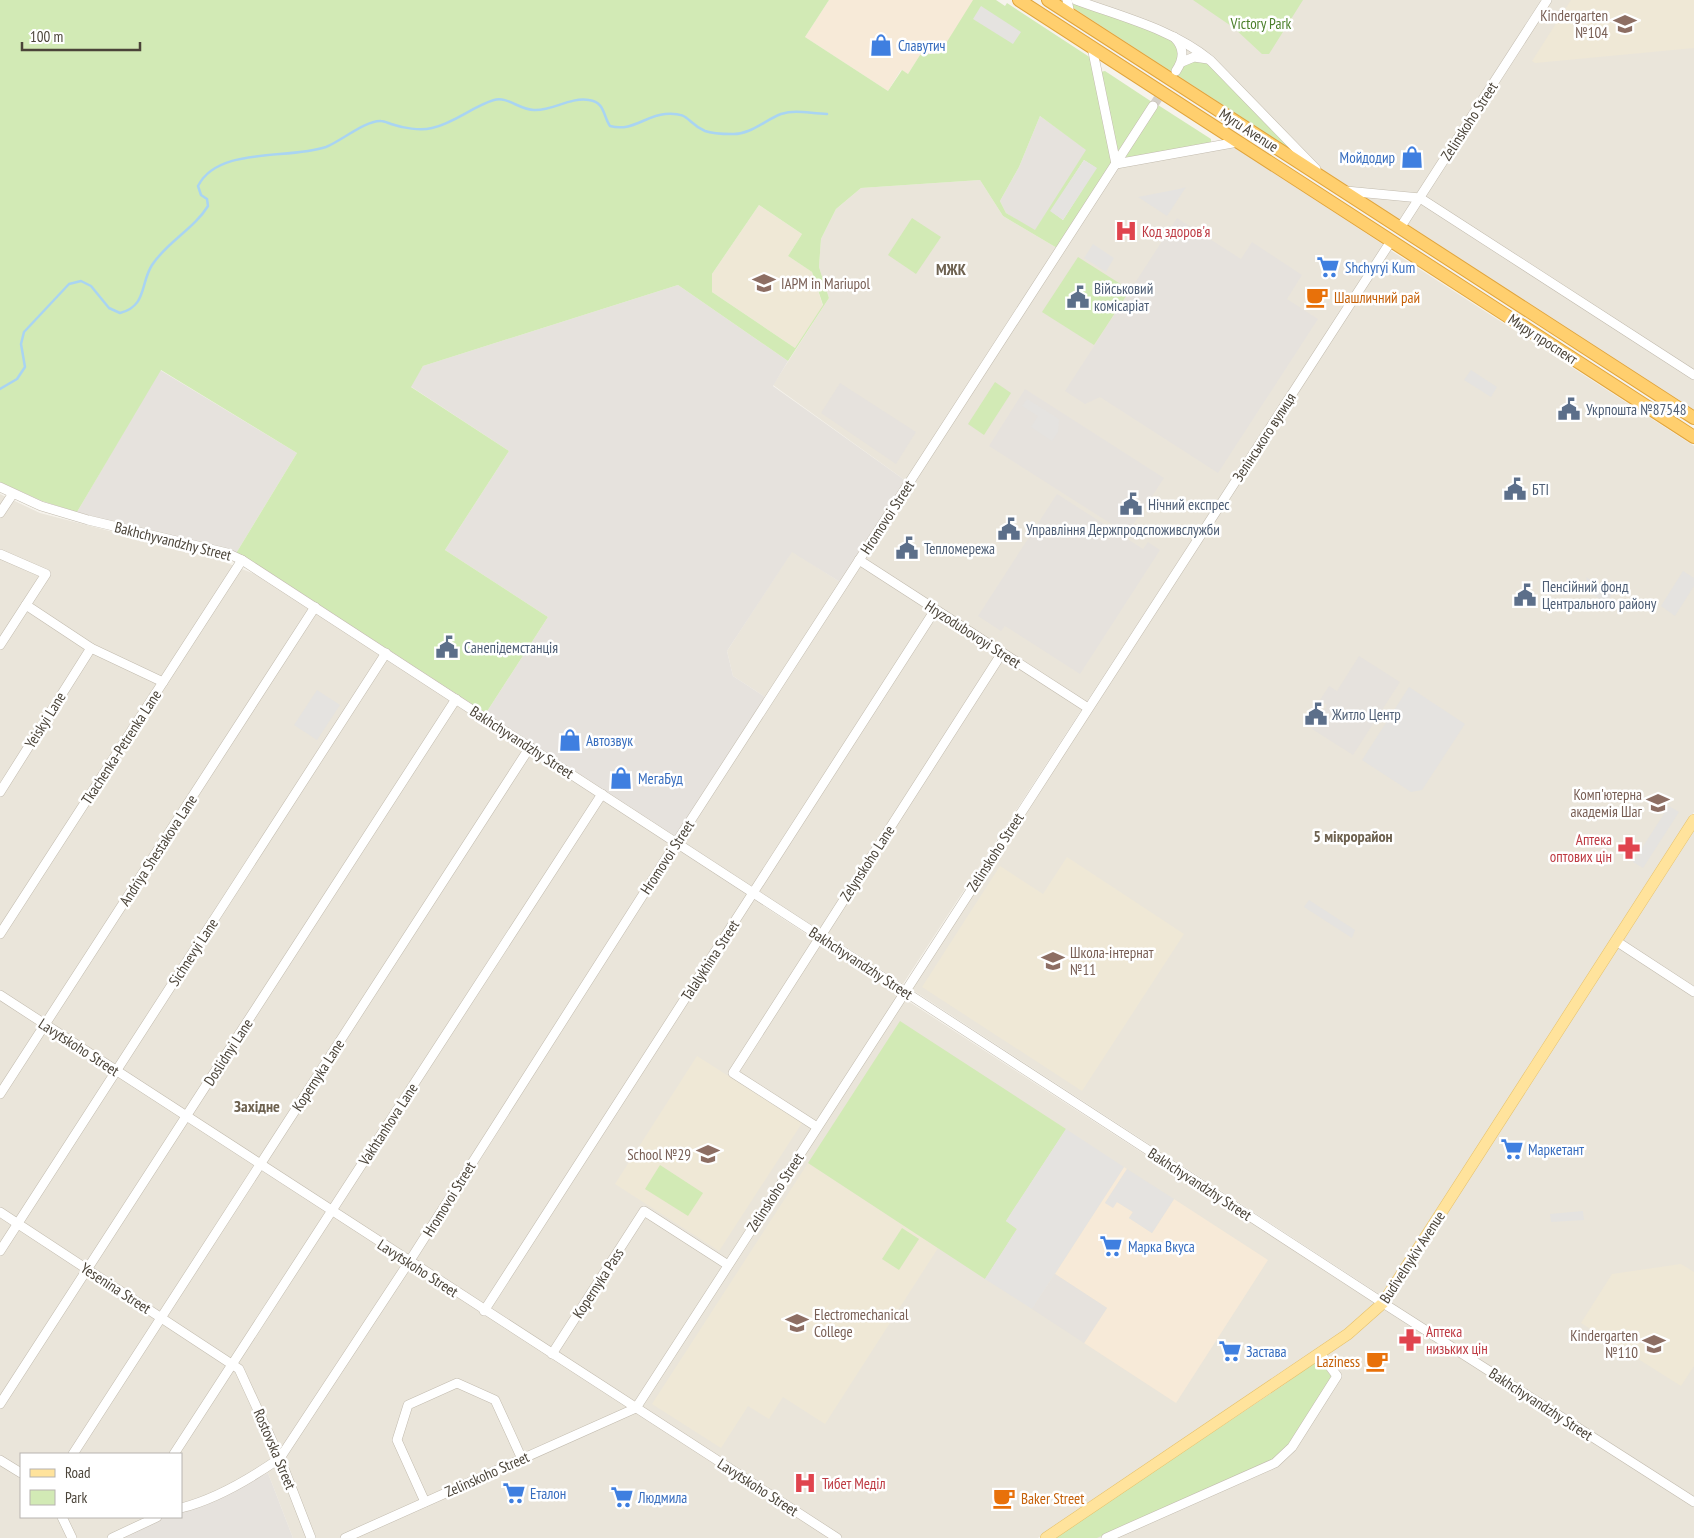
<svg xmlns="http://www.w3.org/2000/svg" width="1694" height="1538" font-family="'PT Sans Narrow',sans-serif">
  <rect width="100%" height="100%" fill="#f6f3ec"/>
  <g fill="#eae5da">
    <path d="M 1060,0 L 1541,0 L 1400,220 Z"/>
    <path d="M 1552,0 L 1694,0 L 1694,412 L 1407,224 Z"/>
    <path d="M 1233,146 L 1384,245 L 903,984 L 682,841 L 1118,168 Z"/>
    <path d="M 980,180 L 1003,216 L 1057,248 L 906,481 L 773,385 L 829,298 L 819,267 L 821,239 L 836,209 L 861,188 Z"/>
    <path d="M 1390,250 L 1694,446 L 1694,812 L 1382,1296 L 911,989 Z"/>
    <path d="M 0,494 L 40,513 L 214,558 L 265,578 L 905,999 L 1376,1304 L 1355,1324 L 1038,1538 L 293,1538 L 268,1473 L 196,1506 L 181,1510 L 181,1454 L 21,1454 L 21,1517 L 162,1517 L 117,1538 L 0,1538 Z"/>
    <path d="M 792,551 L 840,582 L 765,697 L 733,676 L 727,651 Z"/>
    <path d="M 1694,828 L 1694,987 L 1622,941 Z"/>
    <path d="M 1618,947 L 1694,996 L 1694,1496 L 1388,1302 Z"/>
    <path d="M 1383,1309 L 1694,1507 L 1694,1538 L 1054,1538 Z"/>
  </g>
  <g fill="#f7ead8">
    <path d="M 829,0 L 973,0 L 974,1 L 940,53 L 920,55 L 908,74 L 901,70 L 888,91 L 805,37 Z"/>
    <path d="M 1124,1167 L 1127,1169 L 1105,1203 L 1117,1202 L 1133,1212 L 1129,1218 L 1152,1233 L 1174,1199 L 1268,1260 L 1176,1403 L 1084,1343 L 1107,1308 L 1055,1274 Z"/>
  </g>
  <g fill="#e6e2dd">
    <path d="M 1040,116 L 1087,150 L 1035,231 L 1006,213 L 1000,201 L 1019,167 Z"/>
    <path d="M 1177,218 L 1241,259 L 1252,242 L 1302,275 L 1287,299 L 1318,319 L 1218,473 L 1100,397 L 1085,404 L 1065,391 Z"/>
    <path d="M 678,285 L 788,361 L 773,386 L 906,481 L 840,582 L 792,552 L 727,651 L 733,676 L 765,697 L 675,836 L 486,713 L 548,617 L 445,550 L 509,451 L 410,386 L 423,366 Z"/>
    <path d="M 160,370 L 297,453 L 235,555 L 77,512 Z"/>
    <path d="M 840,383 L 916,432 L 896,464 L 821,413 Z"/>
    <path d="M 1025,389 L 1164,478 L 1127,534 L 989,446 Z"/>
    <path d="M 1057,494 L 1143,549 L 1148,542 L 1160,550 L 1080,674 L 1005,626 L 1001,631 L 978,616 Z"/>
    <path d="M 1359,656 L 1400,682 L 1353,755 L 1312,729 L 1327,705 L 1320,700 L 1329,686 L 1337,691 Z"/>
    <path d="M 1055,1274 L 1107,1308 L 1084,1343 L 1032,1309 Z"/>
    <path d="M 268,1473 L 293,1538 L 117,1538 L 162,1517 L 181,1517 L 181,1510 L 196,1506 Z"/>
  </g>
  <g fill="#efe8d6">
    <path d="M 1571,0 L 1694,0 L 1694,48 L 1535,63 L 1532,61 Z"/>
    <path d="M 759,205 L 802,234 L 788,256 L 812,272 L 823,306 L 795,348 L 712,292 L 712,274 Z"/>
    <path d="M 1067,857 L 1184,934 L 1082,1091 L 922,987 L 1000,866 L 1043,894 Z"/>
    <path d="M 697,1056 L 802,1123 L 719,1251 L 615,1184 Z"/>
    <path d="M 808,1163 L 938,1248 L 825,1424 L 783,1397 L 769,1419 L 748,1406 L 721,1448 L 652,1404 Z"/>
    <path d="M 1681,1264 L 1694,1272 L 1694,1366 L 1681,1386 L 1581,1323 L 1612,1274 Z"/>
  </g>
  <g fill="#d2eab5" fill-rule="evenodd">
    <path d="M 0,0 L 829,0 L 805,37 L 888,91 L 902,70 L 908,74 L 920,55 L 940,53 L 973,0 L 996,0 L 1005,6 L 1007,3 L 1091,58 L 1112,164 L 1057,248 L 1003,216 L 980,180 L 861,188 L 836,209 L 821,239 L 819,267 L 829,298 L 788,361 L 678,285 L 423,366 L 411,387 L 509,451 L 445,550 L 548,617 L 486,713 L 269,572 L 235,555 L 297,453 L 161,370 L 77,512 L 42,501 L 0,482 ZM 1040,116 L 1086,150 L 1035,230 L 1006,213 L 1000,201 L 1019,167 ZM 1084,160 L 1096,168 L 1063,220 L 1051,211 ZM 759,205 L 802,234 L 788,256 L 812,272 L 823,305 L 795,348 L 712,292 L 712,274 Z"/>
    <path d="M 1193,0 L 1303,0 L 1269,54 L 1262,54 L 1234,28 Z"/>
    <path d="M 1071,1 L 1169,38 C 1181,48 1180,60 1172,72 L 1072,7 Z"/>
    <path d="M 1194,60 L 1209,63 L 1298,154 L 1177,75 L 1182,67 Z"/>
    <path d="M 1105,71 L 1152,102 L 1118,155 L 1100,72 Z"/>
    <path d="M 1158,105 L 1211,139 L 1211,144 L 1123,159 Z"/>
    <path d="M 912,218 L 941,237 L 916,274 L 888,255 Z"/>
    <path d="M 1078,257 L 1130,290 L 1094,345 L 1042,312 Z"/>
    <path d="M 995,382 L 1011,393 L 984,435 L 968,424 Z"/>
    <path d="M 900,1021 L 1066,1129 L 1006,1221 L 1017,1229 L 985,1279 L 808,1163 Z"/>
    <path d="M 660,1165 L 703,1193 L 688,1216 L 645,1189 Z"/>
    <path d="M 902,1228 L 919,1239 L 899,1270 L 882,1259 Z"/>
    <path d="M 1319,1359 L 1332,1378 L 1290,1445 L 1273,1460 L 1097,1538 L 1054,1538 L 1285,1384 Z"/>
  </g>
  <g fill="#e5e3e0">
    <path d="M 981,6 L 1021,32 L 1013,44 L 973,19 Z"/>
    <path d="M 1084,160 L 1097,168 L 1063,220 L 1050,211 Z"/>
    <path d="M 1186,187 L 1167,216 L 1138,197 L 1179,189 Z"/>
    <path d="M 1093,244 L 1114,258 L 1106,272 L 1084,258 Z"/>
    <path d="M 1471,370 L 1497,387 L 1491,397 L 1464,380 Z"/>
    <path d="M 1027,399 L 1059,419 L 1058,432 L 1052,441 L 1031,427 L 1038,416 L 1022,406 Z"/>
    <path d="M 1683,571 L 1694,578 L 1694,586 L 1675,616 L 1661,606 Z"/>
    <path d="M 1586,577 L 1612,594 L 1606,603 L 1591,593 Z"/>
    <path d="M 1409,687 L 1465,724 L 1422,790 L 1411,792 L 1362,760 Z"/>
    <path d="M 317,690 L 340,705 L 317,740 L 294,725 Z"/>
    <path d="M 1669,806 L 1679,812 L 1643,868 L 1633,862 Z"/>
    <path d="M 1309,900 L 1355,930 L 1352,938 L 1304,907 Z"/>
    <path d="M 1066,1129 L 1124,1167 L 1032,1309 L 985,1279 L 1017,1229 L 1006,1221 Z"/>
    <path d="M 1127,1169 L 1174,1199 L 1152,1233 L 1129,1218 L 1133,1212 L 1117,1202 L 1113,1208 L 1105,1203 Z"/>
    <path d="M 1583,1211 L 1584,1220 L 1551,1222 L 1550,1214 Z"/>
  </g>
  <g fill="none" stroke-linecap="round" stroke-linejoin="round">
    <path stroke="#a9d4f2" stroke-width="2.5" d="M 0,389 L 17,379 L 25,367 L 21,344 L 24,332 L 69,284 L 81,281 L 91,286 L 109,308 L 120,313 C 147,306 140,284 152,265 C 167,242 194,229 208,206 L 207,199 L 201,195 L 198,186 C 218,146 288,160 326,147 C 341,141 366,120 381,121 C 384,121 388,123 391,124 C 403,128 420,131 432,128 C 455,123 473,106 494,100 C 507,96 520,110 534,110 C 553,111 569,97 589,100 C 605,102 603,116 610,126 C 632,132 645,116 665,114 C 691,112 686,123 705,131 C 713,134 723,134 732,134 C 750,135 765,120 781,114 C 797,109 811,114 827,114"/>
    <path stroke="#d4d0c8" stroke-width="9" stroke-dasharray="9 4.5" stroke-linecap="butt" d="M 1153,106 L 1173,76"/>
    <defs>
      <g id="minor">
        <path d="M 1067,0 L 1070,14"/>
        <path d="M 1076,0 C 1122,17 1172,29 1210,60 L 1316,169"/>
        <path d="M 1174,37 C 1185,48 1184,59 1176,71"/>
        <path d="M 1092,47 L 1116,164"/>
        <path d="M 1182,62 L 1194,57 L 1208,59"/>
        <path d="M 1116,164 L 1238,142"/>
        <path d="M 1346,191 L 1420,198 L 1694,375"/>
        <path d="M 1400,228 L 1547,0"/>
        <path d="M 0,487 L 41,506 L 88,520 L 227,553 L 242,560 L 1383,1303 L 1694,1502"/>
        <path d="M 0,513 L 12,495"/>
        <path d="M 0,554 L 46,574 L 0,645"/>
        <path d="M 859,560 L 1088,708"/>
        <path d="M 26,605 L 91,648 L 163,682"/>
        <path d="M 0,792 L 91,648"/>
        <path d="M 0,934 L 242,560"/>
        <path d="M 1616,941 L 1694,992"/>
        <path d="M 0,995 L 837,1538"/>
        <path d="M 0,1094 L 315,607"/>
        <path d="M 817,1127 L 733,1073 L 1002,653"/>
        <path d="M 0,1212 L 239,1369 L 280,1458 L 311,1538"/>
        <path d="M 0,1251 L 386,653"/>
        <path d="M 484,1311 L 935,610"/>
        <path d="M 552,1354 L 644,1211 L 728,1265"/>
        <path d="M 0,1404 L 456,699"/>
        <path d="M 73,1454 L 530,747"/>
        <path d="M 174,1454 L 602,794"/>
        <path d="M 0,1460 L 21,1473"/>
        <path d="M 425,1502 L 397,1440 L 408,1405 L 457,1383 L 495,1400 L 522,1459"/>
        <path d="M 181,1508 C 217,1499 250,1479 280,1458 L 409,1262 L 676,843 L 1153,106"/>
        <path d="M 62,1517 L 72,1538"/>
        <path d="M 112,1538 L 157,1517"/>
        <path d="M 345,1538 L 636,1408 L 1391,241"/>
        <path d="M 1106,1538 L 1275,1463 L 1292,1447 L 1337,1376 L 1320,1353"/>
      </g>
      <path id="major" d="M 1046,1538 L 1348,1334 L 1383,1303 L 1694,820"/>
      <g id="highway">
        <path d="M 1019,0 L 1694,437"/>
        <path d="M 1048,0 L 1694,418"/>
      </g>
    </defs>
    <use href="#minor" stroke="#c2bbae" stroke-width="10"/>
    <use href="#major" stroke="#e6c16a" stroke-width="12"/>
    <use href="#highway" stroke="#e0a43c" stroke-width="14"/>
    <use href="#minor" stroke="#fff" stroke-width="9"/>
    <use href="#major" stroke="#ffe39c" stroke-width="11"/>
    <use href="#highway" stroke="#ffcf6e" stroke-width="12"/>
  </g>
  <defs>
    <symbol id="school-bare" viewBox="-9 -9 18 18"><path d="M0-5L7-2L0 1L-7-2ZM-4 1L0 2.5L4 1V4Q0 6-4 4Z" fill="#8d6e63" stroke="#fff" stroke-width="2.5" paint-order="stroke"/></symbol>
    <symbol id="shop-bare" viewBox="-9 -9 18 18"><path d="M-5-2.5h2.3a2.7 3.5 0 0 1 5.4 0H5L5.5 6h-11ZM-1.5-2.5h3a1.5 2.3 0 0 0-3 0Z" fill="#3f7fe0" stroke="#fff" stroke-width="2.5" paint-order="stroke"/></symbol>
    <symbol id="hospital-bare" viewBox="-9 -9 18 18"><path d="M-5-5h3v3.5h4V-5h3V5h-3V1.5h-4V5h-3Z" fill="#e0444e" stroke="#fff" stroke-width="2.5" paint-order="stroke"/></symbol>
    <symbol id="supermarket-bare" viewBox="-9 -9 18 18"><path d="M-6-5.5h2.5l.6 2H6L4.5 2H-2.5L-4.4-4H-6ZM-1.5 3.2a1.3 1.3 0 1 0 .1 0ZM3 3.2a1.3 1.3 0 1 0 .1 0Z" fill="#3f7fe0" stroke="#fff" stroke-width="2.5" paint-order="stroke"/></symbol>
    <symbol id="university-bare" viewBox="-9 -9 18 18"><path d="M0-5L7-2L0 1L-7-2ZM-4 1L0 2.5L4 1V4Q0 6-4 4Z" fill="#8d6e63" stroke="#fff" stroke-width="2.5" paint-order="stroke"/></symbol>
    <symbol id="civic-bare" viewBox="-9 -9 18 18"><path d="M-.6-6.5H3V-4.5H.6V-3L4-1V1h2V6H-6V1h2V-1L-.6-3ZM-1.2 2.5V6h2.4V2.5Z" fill="#5c6f8a" stroke="#fff" stroke-width="2.5" paint-order="stroke"/></symbol>
    <symbol id="cafe-bare" viewBox="-9 -9 18 18"><path d="M-5.5-4.5H6V0H3Q3 3.5 0 3.5H-2.5Q-5.5 3.5-5.5 0ZM3-3.2v2h1.7v-2ZM-6 4.5H4V6H-6Z" fill="#e8710a" stroke="#fff" stroke-width="2.5" paint-order="stroke"/></symbol>
    <symbol id="pharmacy-bare" viewBox="-9 -9 18 18"><path d="M-2-6h4v4h4v4h-4v4h-4v-4h-4v-4h4Z" fill="#e0444e" stroke="#fff" stroke-width="2.5" paint-order="stroke"/></symbol>
  </defs>
  <g fill-rule="evenodd">
    <use href="#school-bare" x="1609" y="8" width="32" height="32"/>
    <use href="#shop-bare" x="865" y="29" width="32" height="32"/>
    <use href="#shop-bare" x="1396" y="141" width="32" height="32"/>
    <use href="#hospital-bare" x="1110" y="215" width="32" height="32"/>
    <use href="#supermarket-bare" x="1312" y="251" width="32" height="32"/>
    <use href="#university-bare" x="748" y="267" width="32" height="32"/>
    <use href="#civic-bare" x="1062" y="281" width="32" height="32"/>
    <use href="#cafe-bare" x="1301" y="281" width="32" height="32"/>
    <use href="#civic-bare" x="1553" y="393" width="32" height="32"/>
    <use href="#civic-bare" x="1499" y="473" width="32" height="32"/>
    <use href="#civic-bare" x="1115" y="488" width="32" height="32"/>
    <use href="#civic-bare" x="993" y="513" width="32" height="32"/>
    <use href="#civic-bare" x="891" y="532" width="32" height="32"/>
    <use href="#civic-bare" x="1509" y="579" width="32" height="32"/>
    <use href="#civic-bare" x="431" y="631" width="32" height="32"/>
    <use href="#civic-bare" x="1300" y="698" width="32" height="32"/>
    <use href="#shop-bare" x="554" y="724" width="32" height="32"/>
    <use href="#shop-bare" x="605" y="762" width="32" height="32"/>
    <use href="#school-bare" x="1642" y="787" width="32" height="32"/>
    <use href="#pharmacy-bare" x="1613" y="832" width="32" height="32"/>
    <use href="#school-bare" x="1037" y="945" width="32" height="32"/>
    <use href="#supermarket-bare" x="1496" y="1133" width="32" height="32"/>
    <use href="#school-bare" x="692" y="1138" width="32" height="32"/>
    <use href="#supermarket-bare" x="1095" y="1230" width="32" height="32"/>
    <use href="#university-bare" x="781" y="1307" width="32" height="32"/>
    <use href="#pharmacy-bare" x="1394" y="1324" width="32" height="32"/>
    <use href="#school-bare" x="1638" y="1328" width="32" height="32"/>
    <use href="#supermarket-bare" x="1214" y="1335" width="32" height="32"/>
    <use href="#cafe-bare" x="1361" y="1345" width="32" height="32"/>
    <use href="#hospital-bare" x="789" y="1467" width="32" height="32"/>
    <use href="#supermarket-bare" x="498" y="1477" width="32" height="32"/>
    <use href="#supermarket-bare" x="606" y="1481" width="32" height="32"/>
    <use href="#cafe-bare" x="988" y="1482" width="32" height="32"/>
  </g>
  <g text-anchor="middle" dominant-baseline="central" stroke-width="5" stroke-linejoin="round" paint-order="stroke">
    <g font-size="15" fill="#785e54" stroke="#fff" text-anchor="end">
      <text x="1608" y="15">Kindergarten<tspan x="1608" dy="17">№104</tspan></text>
      <text x="781" y="283" text-anchor="start">IAPM in Mariupol</text>
      <text x="1642" y="794">Комп'ютерна<tspan x="1642" dy="17">академія Шаг</tspan></text>
      <text x="1070" y="952" text-anchor="start">Школа-інтернат<tspan x="1070" dy="17">№11</tspan></text>
      <text x="691" y="1154">School №29</text>
      <text x="814" y="1314" text-anchor="start">Electromechanical<tspan x="814" dy="17">College</tspan></text>
      <text x="1638" y="1335">Kindergarten<tspan x="1638" dy="17">№110</tspan></text>
    </g>
    <g font-size="15" fill="#4a7f2a" stroke="#fff">
      <text x="1261" y="23">Victory Park</text>
    </g>
    <g font-size="15" fill="#366cbe" stroke="#fff" text-anchor="start">
      <text x="898" y="45">Славутич</text>
      <text x="1395" y="157" text-anchor="end">Мойдодир</text>
      <text x="1345" y="267">Shchyryi Kum</text>
      <text x="586" y="740">Автозвук</text>
      <text x="638" y="778">МегаБуд</text>
      <text x="1528" y="1149">Маркетант</text>
      <text x="1128" y="1246">Марка Вкуса</text>
      <text x="1246" y="1351">Застава</text>
      <text x="530" y="1493">Еталон</text>
      <text x="638" y="1497">Людмила</text>
    </g>
    <g font-size="15" fill="#4b4439" stroke="#fff">
      <text transform="translate(1469 121) rotate(-57)">Zelinskoho Street</text>
      <text transform="translate(1249 130) rotate(33)">Myru Avenue</text>
      <text transform="translate(1543 339) rotate(33)">Миру проспект</text>
      <text transform="translate(1264 437) rotate(-57)">Зелінського вулиця</text>
      <text transform="translate(887 517) rotate(-57)">Hromovoi Street</text>
      <text transform="translate(173 541) rotate(14)">Bakhchyvandzhy Street</text>
      <text transform="translate(973 634) rotate(33)">Hryzodubovoyi Street</text>
      <text transform="translate(45 720) rotate(-58)">Yeiskyi Lane</text>
      <text transform="translate(522 742) rotate(33)">Bakhchyvandzhy Street</text>
      <text transform="translate(121 747) rotate(-57)">Tkachenka-Petrenka Lane</text>
      <text transform="translate(158 850) rotate(-57)">Andriya Shestakova Lane</text>
      <text transform="translate(995 852) rotate(-57)">Zelinskoho Street</text>
      <text transform="translate(667 857) rotate(-57)">Hromovoi Street</text>
      <text transform="translate(867 863) rotate(-57)">Zelynskoho Lane</text>
      <text transform="translate(193 952) rotate(-57)">Sichnevyi Lane</text>
      <text transform="translate(710 960) rotate(-57)">Talalykhina Street</text>
      <text transform="translate(861 963) rotate(33)">Bakhchyvandzhy Street</text>
      <text transform="translate(79 1047) rotate(33)">Lavytskoho Street</text>
      <text transform="translate(228 1052) rotate(-57)">Doslidnyi Lane</text>
      <text transform="translate(318 1075) rotate(-57)">Kopernyka Lane</text>
      <text transform="translate(388 1124) rotate(-57)">Vakhtanhova Lane</text>
      <text transform="translate(1200 1184) rotate(33)">Bakhchyvandzhy Street</text>
      <text transform="translate(775 1192) rotate(-57)">Zelinskoho Street</text>
      <text transform="translate(449 1199) rotate(-58)">Hromovoi Street</text>
      <text transform="translate(1412 1257) rotate(-57)">Budivelnykiv Avenue</text>
      <text transform="translate(418 1268) rotate(33)">Lavytskoho Street</text>
      <text transform="translate(598 1283) rotate(-57)">Kopernyka Pass</text>
      <text transform="translate(116 1288) rotate(33)">Yesenina Street</text>
      <text transform="translate(1541 1404) rotate(33)">Bakhchyvandzhy Street</text>
      <text transform="translate(275 1449) rotate(67)">Rostovska Street</text>
      <text transform="translate(487 1474) rotate(-24)">Zelinskoho Street</text>
      <text transform="translate(758 1487) rotate(33)">Lavytskoho Street</text>
    </g>
    <g font-size="15" fill="#be3a42" stroke="#fff" text-anchor="start">
      <text x="1142" y="231">Код здоров'я</text>
      <text x="1612" y="839" text-anchor="end">Аптека<tspan x="1612" dy="17">оптових цін</tspan></text>
      <text x="1426" y="1331">Аптека<tspan x="1426" dy="17">низьких цін</tspan></text>
      <text x="822" y="1483">Тибет Меділ</text>
    </g>
    <g font-size="15" fill="#4e5e75" stroke="#fff" text-anchor="start">
      <text x="1094" y="288">Військовий<tspan x="1094" dy="17">комісаріат</tspan></text>
      <text x="1586" y="409">Укрпошта №87548</text>
      <text x="1532" y="489">БТІ</text>
      <text x="1148" y="504">Нічний експрес</text>
      <text x="1026" y="529">Управління Держпродспоживслужби</text>
      <text x="924" y="548">Тепломережа</text>
      <text x="1542" y="586">Пенсійний фонд<tspan x="1542" dy="17">Центрального району</tspan></text>
      <text x="464" y="647">Санепідемстанція</text>
      <text x="1332" y="714">Житло Центр</text>
    </g>
    <g font-size="15" fill="#c56008" stroke="#fff" text-anchor="start">
      <text x="1334" y="297">Шашличний рай</text>
      <text x="1360" y="1361" text-anchor="end">Laziness</text>
      <text x="1021" y="1498">Baker Street</text>
    </g>
    <g font-size="16" font-weight="bold" fill="#6e6250" stroke="#fff">
      <text x="951" y="269">МЖК</text>
      <text x="1353" y="836">5 мікрорайон</text>
      <text x="257" y="1106">Західне</text>
    </g>
  </g>
  <rect x="20" y="1453" width="162" height="65" fill="#ffffff" stroke="#b7b4b0"/>
  <rect x="30" y="1469" width="25" height="8" fill="#ffe39c" stroke="#b7b4b0"/>
  <text x="65" y="1478" font-size="15" fill="#4b4439">Road</text>
  <rect x="30" y="1490" width="25" height="15" fill="#d2eab5" stroke="#b7b4b0"/>
  <text x="65" y="1503" font-size="15" fill="#4b4439">Park</text>
  <path d="M22 42v8h118v-8" fill="none" stroke="#4b4439" stroke-width="2.5"/>
  <text x="30" y="42" font-size="15" fill="#4b4439" stroke="#ffffff" stroke-width="4" paint-order="stroke">100 m</text>
</svg>
